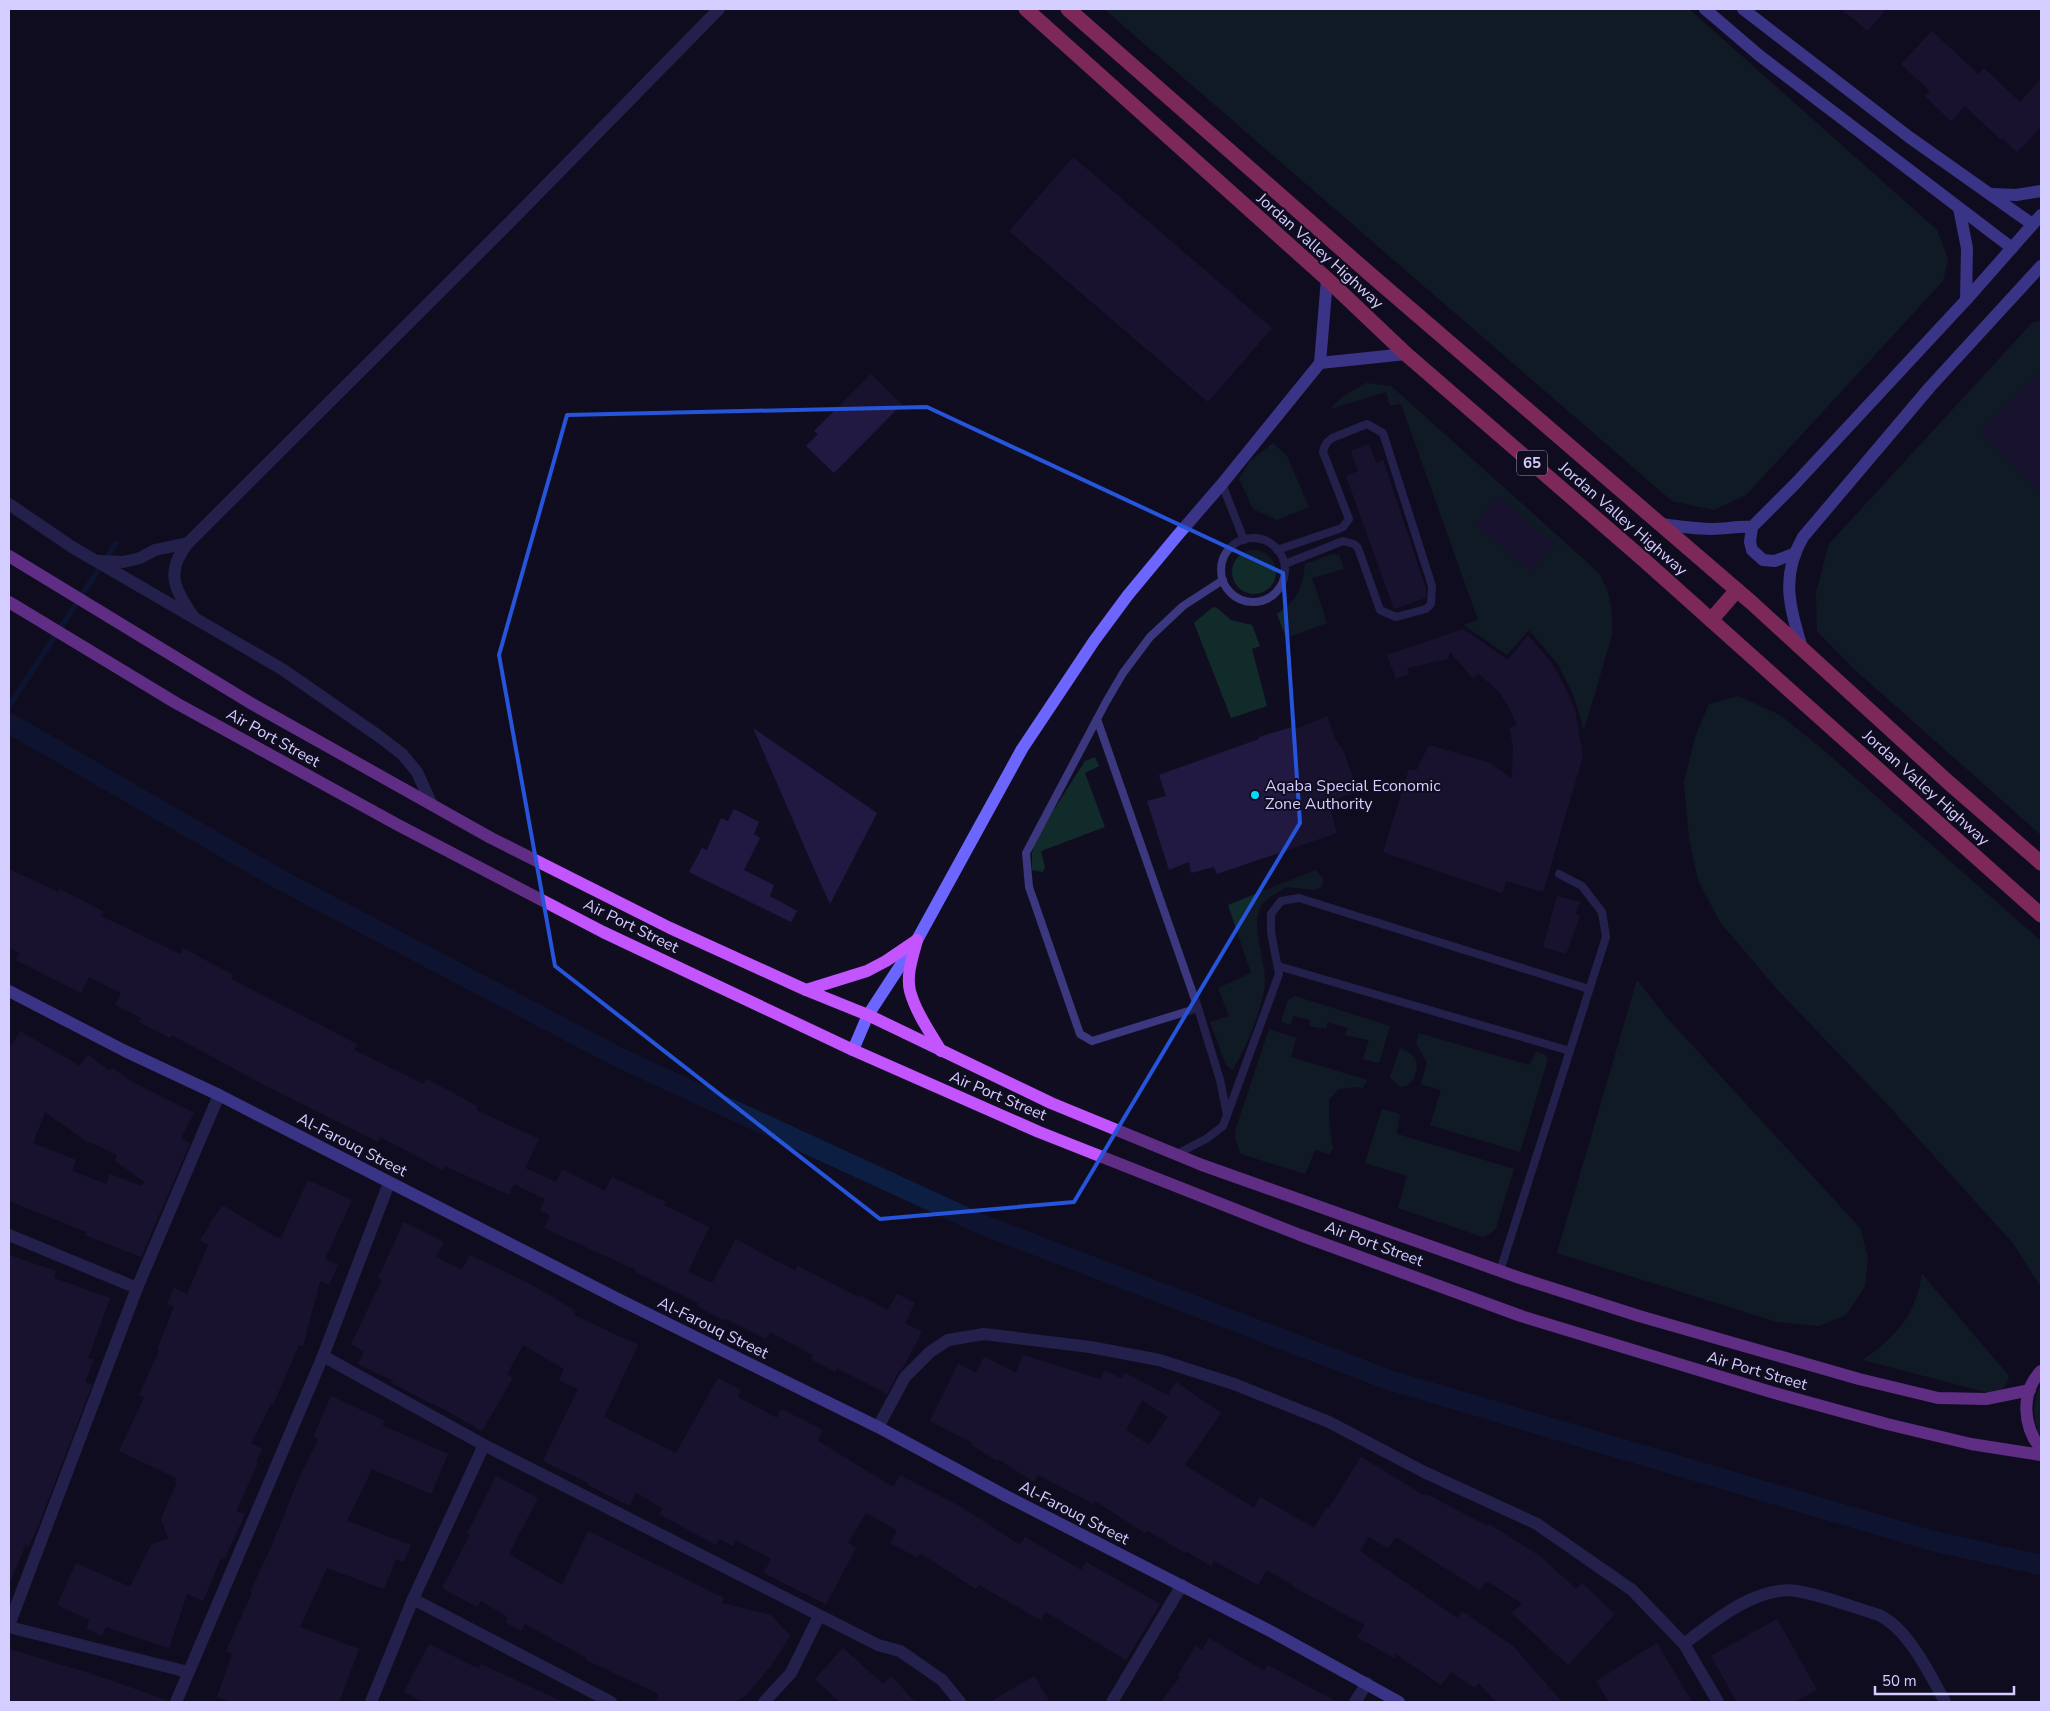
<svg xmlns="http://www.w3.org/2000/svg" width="2050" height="1711" font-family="'Nunito Sans',sans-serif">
  <rect width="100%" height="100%" fill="#110d21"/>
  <g fill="#102b2a">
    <path d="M 1104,9 L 1689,9 L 1937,230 L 1948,259 L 1943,281 L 1746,495 L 1714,510 L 1672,501 Z"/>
    <path d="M 2041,320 L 2041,835 L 1853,668 L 1817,631 L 1816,592 L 1829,544 L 2032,323 Z"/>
    <path d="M 1366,383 L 1391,386 L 1599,573 L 1608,592 L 1612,613 L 1612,635 L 1584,730 L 1573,694 L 1557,663 L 1529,630 L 1507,655 L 1464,625 L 1478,620 L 1401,404 L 1390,406 L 1386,392 L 1330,409 L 1342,397 Z"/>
    <path d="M 1273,443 L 1287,456 L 1309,507 L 1277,520 L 1253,509 L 1239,479 L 1249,462 Z"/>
    <circle cx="1254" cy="572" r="22"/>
    <path d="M 1333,554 L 1339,555 L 1344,569 L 1312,578 L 1327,623 L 1286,638 L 1277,614 C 1298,599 1302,590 1305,564 Z"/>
    <path d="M 1213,607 L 1217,608 L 1231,620 L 1252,625 L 1260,646 L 1252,649 L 1267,706 L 1231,718 L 1194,623 Z"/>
    <path d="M 1738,696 L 1780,715 L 1821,748 L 2041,941 L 2041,1287 L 2012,1242 L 1886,1103 L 1776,988 L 1720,922 L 1698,880 L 1689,838 L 1684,783 L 1695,737 L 1709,704 Z"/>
    <path d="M 1095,757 L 1099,766 L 1085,773 L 1105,827 L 1041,851 L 1045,867 L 1043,872 L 1032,870 L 1032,853 L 1035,839 L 1085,761 Z"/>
    <path d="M 1316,870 L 1323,878 L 1322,887 L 1315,890 L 1287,887 C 1280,891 1270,896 1264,902 C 1248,920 1265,958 1265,980 C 1264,1007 1246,1046 1233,1070 L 1226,1065 L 1210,1022 L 1229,1016 L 1218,988 L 1251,973 L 1228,905 Z"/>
    <path d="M 1637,980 L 1667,1018 L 1860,1228 L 1868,1258 L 1865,1286 L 1846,1315 L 1819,1326 L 1777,1322 L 1557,1253 Z"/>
    <path d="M 1295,996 L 1390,1026 L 1379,1063 L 1363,1059 L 1369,1040 L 1345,1035 L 1348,1028 L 1328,1022 L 1326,1029 L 1309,1026 L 1310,1020 L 1293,1016 L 1291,1025 L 1281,1022 L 1288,1000 Z"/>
    <path d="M 1269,1029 L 1296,1038 L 1291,1057 L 1367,1080 L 1362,1089 L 1357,1087 L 1338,1089 L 1329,1100 L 1329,1122 L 1333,1149 L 1329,1154 L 1315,1150 L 1305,1174 L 1241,1154 L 1236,1141 L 1235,1131 Z"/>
    <path d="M 1419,1033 L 1529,1065 L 1536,1052 L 1544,1054 L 1548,1059 L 1520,1152 L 1430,1125 L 1441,1090 L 1421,1084 L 1427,1063 L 1416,1043 Z"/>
    <path d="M 1400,1048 C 1407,1051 1413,1054 1416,1061 C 1419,1072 1412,1087 1400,1087 L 1390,1077 Z"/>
    <path d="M 1382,1109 L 1400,1114 L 1397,1134 L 1514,1169 L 1496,1228 L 1490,1234 L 1483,1237 L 1398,1208 L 1407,1176 L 1365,1163 Z"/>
    <path d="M 1922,1274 L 2009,1376 C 2006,1389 2000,1391 1989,1393 L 1863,1360 C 1896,1337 1916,1315 1922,1274 Z"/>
    <path d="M 2041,1384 L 2041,1437 C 2032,1419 2032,1402 2041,1384 Z"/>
  </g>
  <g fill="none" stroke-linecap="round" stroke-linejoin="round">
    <path stroke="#0c1e41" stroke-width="5.5" d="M 9,706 L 116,543"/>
    <path stroke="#0c1e41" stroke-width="20" d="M 9,723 L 279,879 L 620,1058 L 983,1225 L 1389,1380 L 1929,1540 L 2041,1565"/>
  </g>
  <g fill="#221942" fill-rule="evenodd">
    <path d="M 1841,9 L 1886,9 L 1868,31 Z"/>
    <path d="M 1932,31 L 1978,74 L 1984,68 L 2020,102 L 2041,78 L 2041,127 L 2017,152 L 2002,138 L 2001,140 L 1965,106 L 1951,121 L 1925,96 L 1930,91 L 1901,64 Z"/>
    <path d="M 1073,157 L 1272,328 L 1208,402 L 1009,231 Z"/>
    <path d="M 2041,371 L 2041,493 L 1980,432 Z"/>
    <path d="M 871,374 L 902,404 L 834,473 L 806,446 L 818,434 L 814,431 Z"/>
    <path d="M 1369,444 L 1376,463 L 1383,460 L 1426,589 L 1426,598 L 1394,609 L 1346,476 L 1358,471 L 1351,451 Z"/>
    <path d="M 1498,496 L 1554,545 L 1530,572 L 1475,523 Z"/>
    <path d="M 1463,629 L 1508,660 L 1528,635 L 1551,662 L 1565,687 L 1575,710 L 1583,756 L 1543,892 L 1506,881 L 1502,893 L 1383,852 L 1409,769 L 1416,771 L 1429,745 L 1490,763 L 1512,779 L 1513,745 L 1509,728 L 1517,725 L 1509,707 L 1499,692 L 1478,673 L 1473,678 L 1450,652 L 1447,659 L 1407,668 L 1409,674 L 1396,679 L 1387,655 Z"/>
    <path d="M 1327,716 L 1336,741 L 1343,750 L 1358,791 L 1328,802 L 1337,833 L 1217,874 L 1214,867 L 1191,873 L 1189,862 L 1169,870 L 1147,801 L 1166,796 L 1159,775 L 1259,739 L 1259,737 L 1292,727 L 1293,730 Z"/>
    <path d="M 753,728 L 877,813 L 830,904 L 812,864 Z"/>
    <path d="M 734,809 L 759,822 L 754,834 L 760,838 L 744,870 L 774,885 L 770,896 L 797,911 L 791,922 L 689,872 L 702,848 L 707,850 L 721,818 L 728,821 Z"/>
    <path d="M 9,869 L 58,892 L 60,889 L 104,912 L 101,916 L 180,954 L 183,948 L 233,975 L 231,979 L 357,1044 L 354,1050 L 424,1084 L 427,1079 L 477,1106 L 476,1110 L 539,1139 L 525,1168 L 556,1182 L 562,1169 L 605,1191 L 612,1177 L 666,1202 L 664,1205 L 709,1227 L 688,1272 L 712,1283 L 736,1239 L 795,1271 L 798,1266 L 858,1297 L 859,1295 L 888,1310 L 897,1294 L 915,1303 L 905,1323 L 922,1332 L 903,1367 L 898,1373 L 887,1394 L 837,1368 L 835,1372 L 811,1359 L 813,1355 L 770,1332 L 766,1339 L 724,1318 L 723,1320 L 697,1306 L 698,1303 L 635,1272 L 636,1270 L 544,1228 L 550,1215 L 540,1210 L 545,1199 L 514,1184 L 509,1195 L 445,1166 L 443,1170 L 380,1137 L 378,1142 L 268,1087 L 172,1035 L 170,1038 L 139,1022 L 141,1018 L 115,1005 L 121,993 L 89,977 L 81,993 L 16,960 L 20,953 L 9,948 Z"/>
    <path d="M 1557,896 L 1580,902 L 1575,914 L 1580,916 L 1566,954 L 1543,947 Z"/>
    <path d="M 20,1031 L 80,1066 L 88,1055 L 110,1071 L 112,1068 L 132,1082 L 194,1113 L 181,1138 L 190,1143 L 141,1257 L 85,1235 L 87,1232 L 9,1201 L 9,1050 ZM 45,1112 L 89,1143 L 90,1142 L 117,1155 L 115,1161 L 145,1182 L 142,1186 L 110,1174 L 106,1184 L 72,1171 L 76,1160 L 33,1143 Z"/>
    <path d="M 308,1180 L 352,1200 L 325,1259 L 338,1265 L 329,1285 L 320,1281 L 303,1346 L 299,1345 L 273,1405 L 271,1404 L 251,1443 L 262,1449 L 256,1462 L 258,1463 L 236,1511 L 245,1514 L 225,1558 L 220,1560 L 203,1601 L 187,1594 L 169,1648 L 106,1627 L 102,1636 L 86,1628 L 90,1620 L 57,1605 L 76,1563 L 130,1587 L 151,1545 L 168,1538 L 161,1519 L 177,1482 L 175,1481 L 176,1478 L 119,1451 L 144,1398 L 139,1395 L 159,1351 L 157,1350 L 174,1307 L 167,1304 L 174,1288 L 187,1294 L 208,1245 L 200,1240 L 222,1205 L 277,1238 L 278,1237 L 281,1238 Z"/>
    <path d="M 404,1222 L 444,1242 L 436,1257 L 462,1270 L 470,1255 L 530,1284 L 576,1311 L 574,1315 L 638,1345 L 604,1417 L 676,1453 L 718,1378 L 741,1390 L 738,1397 L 777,1418 L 781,1409 L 823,1430 L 818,1441 L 893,1487 L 900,1475 L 963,1508 L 1020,1545 L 1025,1537 L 1081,1570 L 1086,1562 L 1160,1604 L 1126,1660 L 1046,1612 L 1041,1620 L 979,1585 L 976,1589 L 920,1553 L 918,1558 L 890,1543 L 897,1530 L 866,1513 L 848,1543 L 856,1548 L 826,1604 L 764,1573 L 771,1559 L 736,1540 L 733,1546 L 719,1539 L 716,1545 L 659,1514 L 663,1509 L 636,1492 L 630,1506 L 588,1485 L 588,1483 L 543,1461 L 578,1389 L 559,1380 L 564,1369 L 523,1345 L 507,1374 L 513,1378 L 482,1431 L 433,1403 L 432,1404 L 392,1383 L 393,1381 L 358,1364 L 364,1351 L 351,1344 L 382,1280 L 378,1278 Z"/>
    <path d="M 9,1255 L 56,1271 L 54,1278 L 110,1298 L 88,1358 L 94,1360 L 85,1382 L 92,1385 L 39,1524 L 29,1546 L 26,1544 L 9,1584 Z"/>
    <path d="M 1023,1355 L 1100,1379 L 1105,1370 L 1122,1379 L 1125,1373 L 1168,1395 L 1176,1382 L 1221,1413 L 1185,1465 L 1254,1508 L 1260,1497 L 1314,1528 L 1327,1507 L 1329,1508 L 1361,1457 L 1425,1496 L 1426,1494 L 1488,1526 L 1489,1524 L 1540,1556 L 1576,1589 L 1582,1583 L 1615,1614 L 1568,1665 L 1512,1613 L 1522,1603 L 1486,1581 L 1480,1590 L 1396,1537 L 1388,1548 L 1368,1537 L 1360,1551 L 1457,1618 L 1462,1611 L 1514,1647 L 1562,1702 L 1496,1702 L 1479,1683 L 1475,1688 L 1451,1672 L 1441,1685 L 1396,1654 L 1394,1658 L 1357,1637 L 1365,1625 L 1292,1586 L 1293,1585 L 1267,1570 L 1258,1585 L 1214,1561 L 1211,1566 L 1186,1551 L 1185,1553 L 1147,1530 L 1145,1533 L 1095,1501 L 1094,1504 L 1038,1475 L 1034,1482 L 998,1459 L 997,1461 L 972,1445 L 973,1443 L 930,1421 L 958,1364 L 976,1373 L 984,1357 L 1016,1373 ZM 1142,1400 L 1168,1417 L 1149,1445 L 1126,1430 Z"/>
    <path d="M 331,1396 L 385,1421 L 382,1425 L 448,1454 L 431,1494 L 372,1469 L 347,1521 L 411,1545 L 404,1562 L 396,1559 L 384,1589 L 327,1568 L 300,1627 L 359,1649 L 339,1702 L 232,1702 L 217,1697 L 232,1654 L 226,1651 L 252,1593 L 250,1592 L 270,1550 L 297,1483 L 318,1439 L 313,1437 Z"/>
    <path d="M 496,1476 L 538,1498 L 509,1554 L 562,1585 L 588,1531 L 724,1598 L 722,1603 L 771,1615 L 790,1636 L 770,1667 L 746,1695 L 736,1702 L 656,1702 L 659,1694 L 586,1660 L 587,1658 L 525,1624 L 521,1631 L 505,1622 L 508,1617 L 481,1601 L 477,1607 L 442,1588 L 470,1535 L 467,1534 Z"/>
    <path d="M 1777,1619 L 1817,1690 L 1794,1702 L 1737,1702 L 1711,1656 Z"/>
    <path d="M 1209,1638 L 1264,1671 L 1268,1665 L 1337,1702 L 1161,1702 L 1180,1677 L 1178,1675 L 1196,1646 L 1202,1650 Z"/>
    <path d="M 1657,1643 L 1692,1702 L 1609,1702 L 1596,1681 Z"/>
    <path d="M 429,1644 L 479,1669 L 481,1664 L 563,1702 L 423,1702 L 404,1692 Z"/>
    <path d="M 843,1648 L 883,1684 L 891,1676 L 915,1702 L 840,1702 L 815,1679 Z"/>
    <path d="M 9,1649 L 89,1673 L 167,1700 L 166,1702 L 9,1702 Z"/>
    <path d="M 1034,1676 L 1050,1702 L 990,1702 Z"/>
  </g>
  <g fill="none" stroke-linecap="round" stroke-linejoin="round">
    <g stroke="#3c3880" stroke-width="8">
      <path d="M 1222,484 L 1244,540"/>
      <circle cx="1253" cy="570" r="32"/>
      <path d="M 1277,550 L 1339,529 L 1343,527 L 1349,519 L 1323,452 C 1324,445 1327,442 1332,438 L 1367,424 L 1383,433 L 1432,586 L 1431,604 L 1426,609 L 1396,617 L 1380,610 L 1358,548 L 1354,544 L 1343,541 L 1285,564"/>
      <path d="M 1223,580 L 1183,606 L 1150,637 L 1123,673 L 1106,702 L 1026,853 L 1029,887 L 1080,1034 L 1092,1041 L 1198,1008 L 1220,1080 L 1227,1115"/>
      <path d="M 1097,719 L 1198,1008"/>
      <path d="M 1278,966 L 1570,1051"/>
      <path d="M 1177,1154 L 1206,1139 L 1223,1126 L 1279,974 L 1271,932 L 1271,914 L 1281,901 L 1299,898 L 1589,989"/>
      <path d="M 1500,1271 L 1606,937 L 1602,912 L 1582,886 L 1559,874"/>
    </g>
    <g stroke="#3c3880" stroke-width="12">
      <path d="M 9,504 L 72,547 L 282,669 L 380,737 L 402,754 L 417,772 L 432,805"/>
      <path d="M 99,561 L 123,562 L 140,558 L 155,550 L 188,543"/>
      <path d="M 194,618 C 175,589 164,573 188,543 L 510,222 L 719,9"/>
      <path d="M 9,1235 L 137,1288"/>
      <path d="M 323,1356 L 484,1445 L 878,1645 L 900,1651 L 942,1680 L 960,1702"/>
      <path d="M 878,1427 L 905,1377 L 930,1352 L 948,1340 L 984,1334 L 1090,1347 L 1159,1360 L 1234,1384 L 1329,1422 L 1424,1472 L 1537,1524 L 1632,1590 L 1684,1644 L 1718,1702"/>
      <path d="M 413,1599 L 611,1702"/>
      <path d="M 9,1625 L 137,1288 L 219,1095"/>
      <path d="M 9,1627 L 188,1672"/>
      <path d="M 1684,1644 C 1714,1621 1757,1585 1797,1591 C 1825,1596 1852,1607 1879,1615 C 1908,1629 1930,1674 1945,1702"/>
      <path d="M 176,1702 L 323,1356 L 389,1183"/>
      <path d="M 371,1702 L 413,1599 L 484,1445"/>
      <path d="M 764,1702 L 791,1673 L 819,1616"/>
      <path d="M 1112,1702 L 1182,1585"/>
      <path d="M 1355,1702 L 1367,1683"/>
    </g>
    <g stroke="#6c65fe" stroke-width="12">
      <path d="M 1705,9 L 1760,56 L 2012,248"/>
      <path d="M 1743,9 L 1909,137 L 2032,224"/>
      <path d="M 1991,194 L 2016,195 L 2041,191"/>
      <path d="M 1959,208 L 1967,248 L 1966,300"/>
      <path d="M 1320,363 L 1406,354"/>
      <path d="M 1660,524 C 1677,526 1695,529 1712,529 C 1726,529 1738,526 1752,527"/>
      <path d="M 1793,554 L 1775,561 L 1763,560 L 1752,550 L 1750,542 L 1752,527 L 1795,484 L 1966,300 L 2041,215"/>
      <path d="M 1802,648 C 1790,607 1780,577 1803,537 L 1930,387 L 2041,266"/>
      <path d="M 9,991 L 125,1051 L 219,1095 L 620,1300 L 878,1427 L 1006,1496 L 1272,1632 L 1399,1702"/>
      <path d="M 853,1050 L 868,1015 L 917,940 L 1022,749 L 1094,641 L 1128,595 L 1177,536 L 1222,484 L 1320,363 L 1327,279"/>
    </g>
    <g stroke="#c255fe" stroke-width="12">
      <path d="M 9,556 L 254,705 L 491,838 L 670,928 L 806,990 L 868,1015 L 1051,1103 L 1202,1165 L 1520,1278 L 1639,1316 L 1859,1379 L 1938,1398 L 1986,1399 L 2030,1390"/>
      <path d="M 9,602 L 176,703 L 398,825 L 603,932 L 853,1050 L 1039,1132 L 1300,1235 L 1521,1316 L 1771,1392 L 1887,1424 L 1971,1444 L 2041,1455"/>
      <path d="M 917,940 C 913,956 906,974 910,991 C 916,1013 930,1032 941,1051"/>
      <path d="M 806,990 L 867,971 L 886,961 L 917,940"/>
      <path d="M 2041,1371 C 2020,1393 2023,1427 2041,1449"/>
    </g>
    <g stroke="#fe499c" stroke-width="15">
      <path d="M 1026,9 L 1327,279 L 1406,354 L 1644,560 L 2041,915"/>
      <path d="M 1068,9 L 1371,275 L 1752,603 L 1948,782 L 2041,863"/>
      <path d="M 1711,620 L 1737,590"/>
    </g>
  </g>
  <path d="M0 0H2050V1711H0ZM 927,407 L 1283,573 L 1300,823 L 1074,1202 L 880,1219 L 555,966 L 499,655 L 567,415 Z" fill="#110d21" fill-opacity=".55" fill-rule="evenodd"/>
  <path fill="none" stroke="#2654da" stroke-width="4" stroke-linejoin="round" d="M 927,407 L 1283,573 L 1300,823 L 1074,1202 L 880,1219 L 555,966 L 499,655 L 567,415 Z"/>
  <circle fill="#02d9f6" stroke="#110d21" stroke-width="2" cx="1255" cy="795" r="5"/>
  <g text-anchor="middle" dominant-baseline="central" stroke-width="4" stroke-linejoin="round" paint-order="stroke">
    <rect fill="#110d21" stroke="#9a93bc" stroke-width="1" x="1517" y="450.5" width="30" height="25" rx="4"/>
    <g font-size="15" font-weight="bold" fill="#d4cdff">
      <text x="1532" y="463">65</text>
    </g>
    <g font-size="16" fill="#d4cdff" stroke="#110d21">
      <text transform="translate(1320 251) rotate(42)">Jordan Valley Highway</text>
      <text transform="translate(1623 519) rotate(41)">Jordan Valley Highway</text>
      <text transform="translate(273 738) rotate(29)">Air Port Street</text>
      <text transform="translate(1926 788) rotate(42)">Jordan Valley Highway</text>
      <text transform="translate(631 926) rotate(26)">Air Port Street</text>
      <text transform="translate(998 1096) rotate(23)">Air Port Street</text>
      <text transform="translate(352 1145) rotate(27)">Al-Farouq Street</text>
      <text transform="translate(1374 1244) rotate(20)">Air Port Street</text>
      <text transform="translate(713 1328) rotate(26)">Al-Farouq Street</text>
      <text transform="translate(1757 1371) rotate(16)">Air Port Street</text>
      <text transform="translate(1074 1513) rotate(27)">Al-Farouq Street</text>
    </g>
    <g font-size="16" fill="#d4cdff" stroke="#110d21" text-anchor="start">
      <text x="1265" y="786">Aqaba Special Economic<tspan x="1265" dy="18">Zone Authority</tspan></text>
    </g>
  </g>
  <rect width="2050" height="1711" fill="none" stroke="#d4cdff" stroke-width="20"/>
  <path d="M1875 1686v8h139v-8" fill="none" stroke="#d4cdff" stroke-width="2.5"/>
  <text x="1882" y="1686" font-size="15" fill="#d4cdff" stroke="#110d21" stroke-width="4" paint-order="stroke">50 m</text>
</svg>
